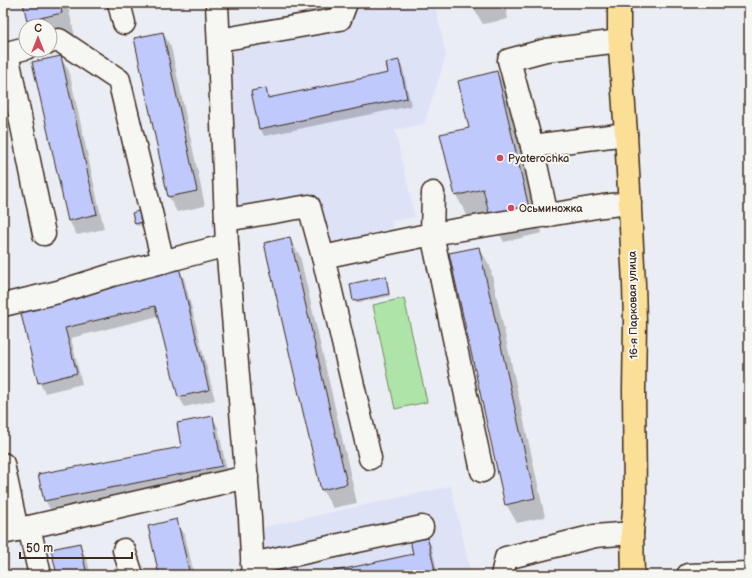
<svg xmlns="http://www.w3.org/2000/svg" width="752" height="578" font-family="'Balsamiq Sans',sans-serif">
  <rect width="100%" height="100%" fill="#ebedf4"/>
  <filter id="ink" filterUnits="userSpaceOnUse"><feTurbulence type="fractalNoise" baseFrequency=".025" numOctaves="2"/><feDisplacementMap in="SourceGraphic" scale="8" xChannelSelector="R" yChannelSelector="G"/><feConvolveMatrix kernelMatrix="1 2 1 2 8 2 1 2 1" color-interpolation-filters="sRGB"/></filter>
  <g filter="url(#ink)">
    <g fill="#dee2f6">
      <path d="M 359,3 L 435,3 L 446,56 L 424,124 L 395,130 L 415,217 L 392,221 L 393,233 L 326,245 L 315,197 L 237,209 L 232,47 L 350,27 Z"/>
      <path d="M 451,486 L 471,575 L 265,575 L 270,574 L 269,553 L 264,552 L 264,527 Z"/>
    </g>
    <path fill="#aee4a7" stroke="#748762" d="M 404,298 L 427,402 L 395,409 L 373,305 Z"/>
    <g fill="#0003">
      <path d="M 24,3 L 67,3 L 75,36 L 50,41 L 50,26 L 31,26 L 28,21 Z"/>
      <path d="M 303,3 L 334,3 L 338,22 L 315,27 L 304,9 Z"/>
      <path d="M 472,3 L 505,3 L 508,19 L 483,24 L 472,6 Z"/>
      <path d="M 163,33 L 171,47 L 205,206 L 177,212 L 169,197 L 135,39 Z"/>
      <path d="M 60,57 L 69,71 L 104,229 L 77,235 L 69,221 Z"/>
      <path d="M 399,61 L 403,69 L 411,106 L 264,136 L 260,128 L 265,89 L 270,99 L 389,74 Z"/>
      <path d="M 497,72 L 509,94 L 542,233 L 504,242 L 492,221 L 490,212 L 468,217 L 456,195 L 470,129 Z"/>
      <path d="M 133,214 L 146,223 L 137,226 Z"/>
      <path d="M 289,238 L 300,256 L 357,503 L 333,508 L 322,490 L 265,243 Z"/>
      <path d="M 479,248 L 490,266 L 545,517 L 517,523 L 506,504 Z"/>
      <path d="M 178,268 L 184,278 L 215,400 L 185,407 L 179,397 L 159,316 L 71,338 L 82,384 L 45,393 L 39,382 L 21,307 Z"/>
      <path d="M 386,280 L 390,296 L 356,303 L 351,285 Z"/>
      <path d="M 212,417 L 218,427 L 228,476 L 51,511 L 45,500 L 183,448 Z"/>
      <path d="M 176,521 L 185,535 L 194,575 L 160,575 Z"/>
      <path d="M 427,538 L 431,545 L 438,575 L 322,575 L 414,554 Z"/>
      <path d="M 79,544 L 87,559 L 91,575 L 58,575 Z"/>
    </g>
    <g fill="#c0c9fb" stroke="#3b2a1e">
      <path d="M 23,3 L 60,3 L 62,13 L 27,21 Z"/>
      <path d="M 302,3 L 328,3 L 328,4 L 303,9 Z"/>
      <path d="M 163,32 L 197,191 L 168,197 L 134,38 Z"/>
      <path d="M 61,56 L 97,214 L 68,221 L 32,62 Z"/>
      <path d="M 399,60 L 407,98 L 259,129 L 251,91 L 266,88 L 268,98 L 388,73 L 386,63 Z"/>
      <path d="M 497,71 L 530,212 L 491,221 L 483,189 L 455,196 L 440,134 L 469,128 L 458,81 Z"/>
      <path d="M 142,210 L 146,221 L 135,224 L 132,213 Z"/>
      <path d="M 290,237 L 347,484 L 321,490 L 264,243 Z"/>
      <path d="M 479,247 L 535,498 L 505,505 L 449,253 Z"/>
      <path d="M 179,267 L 209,390 L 178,397 L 155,306 L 65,328 L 77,373 L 38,383 L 19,306 Z"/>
      <path d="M 386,276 L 389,294 L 353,301 L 350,284 Z"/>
      <path d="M 213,416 L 222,466 L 44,501 L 38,474 L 181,447 L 177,423 Z"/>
      <path d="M 177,519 L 190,575 L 159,575 L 148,526 Z"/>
      <path d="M 427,536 L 436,575 L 317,575 L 413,554 L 410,540 Z"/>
      <path d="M 80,543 L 87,575 L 57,575 L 51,549 Z"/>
      <path d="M 295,566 L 296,575 L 278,575 L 277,570 Z"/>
    </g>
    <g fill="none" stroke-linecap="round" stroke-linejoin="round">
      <defs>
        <g id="minor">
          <path d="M 119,3 L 124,23"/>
          <path d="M 217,3 L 227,245 L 250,518 L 253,575"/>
          <path d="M 219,40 L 340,19 L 346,3"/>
          <path d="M 50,42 L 59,40 L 119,80 L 163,262"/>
          <path d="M 7,53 L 44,234"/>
          <path d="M 3,54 L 26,48"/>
          <path d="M 532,146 L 509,60 L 546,50 L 620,41"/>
          <path d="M 547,216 L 532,146 L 626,134"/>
          <path d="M 226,220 L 309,206 L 323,257 L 370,458"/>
          <path d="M 323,257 L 432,234 L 433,193"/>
          <path d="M 3,305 L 58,292 L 112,275 L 227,245"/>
          <path d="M 3,464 L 17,530"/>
          <path d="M 482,471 L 432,234 L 603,206 L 630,203"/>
          <path d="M 29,527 L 40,575"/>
          <path d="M 3,533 L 247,477"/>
          <path d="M 124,550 L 132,575"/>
          <path d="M 252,564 L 422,527"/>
          <path d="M 502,575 L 506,558 L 595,536 L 632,533"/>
          <path d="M 688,575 L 749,573"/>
        </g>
        <path id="major" d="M 619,3 L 619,35 L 626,134 L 634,284 L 635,322 L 634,390 L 635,500 L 632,533 L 633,575"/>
      </defs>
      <use href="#minor" stroke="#3b2a1e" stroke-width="25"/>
      <use href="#major" stroke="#3b2a1e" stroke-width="25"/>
      <use href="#minor" stroke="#f6f6f2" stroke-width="22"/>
      <use href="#major" stroke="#fbdf96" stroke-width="22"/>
    </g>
  </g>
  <g fill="#d1495b" stroke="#f6f6f2" stroke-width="1.5">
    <circle cx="500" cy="158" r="4"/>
    <circle cx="511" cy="208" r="4"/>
  </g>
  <g text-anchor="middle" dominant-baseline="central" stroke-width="4" stroke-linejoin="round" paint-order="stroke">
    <g font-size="11" fill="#3b2a1e" stroke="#f6f6f2" text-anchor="start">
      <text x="508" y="158">Pyaterochka</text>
      <text x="519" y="208">Осьминожка</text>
    </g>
    <g font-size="11" fill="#3b2a1e" stroke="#f6f6f2">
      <text transform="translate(633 305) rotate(-91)">16-я Парковая улица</text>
    </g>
  </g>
  <rect width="752" height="578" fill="none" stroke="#f6f6f2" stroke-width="16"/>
  <rect x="8" y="8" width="736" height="562" fill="none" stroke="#3b2a1e" stroke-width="1.5" filter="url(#ink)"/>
  <g transform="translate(38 38)"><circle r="19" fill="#f6f6f2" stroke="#aba49d"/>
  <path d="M0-3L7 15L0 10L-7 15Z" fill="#d1495b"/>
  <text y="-6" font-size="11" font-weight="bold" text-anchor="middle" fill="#3b2a1e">С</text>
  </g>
  <path d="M20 552v6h112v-6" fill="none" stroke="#3b2a1e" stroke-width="2"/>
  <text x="26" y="552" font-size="12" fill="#3b2a1e" stroke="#f6f6f2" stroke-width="3" paint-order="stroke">50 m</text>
</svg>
